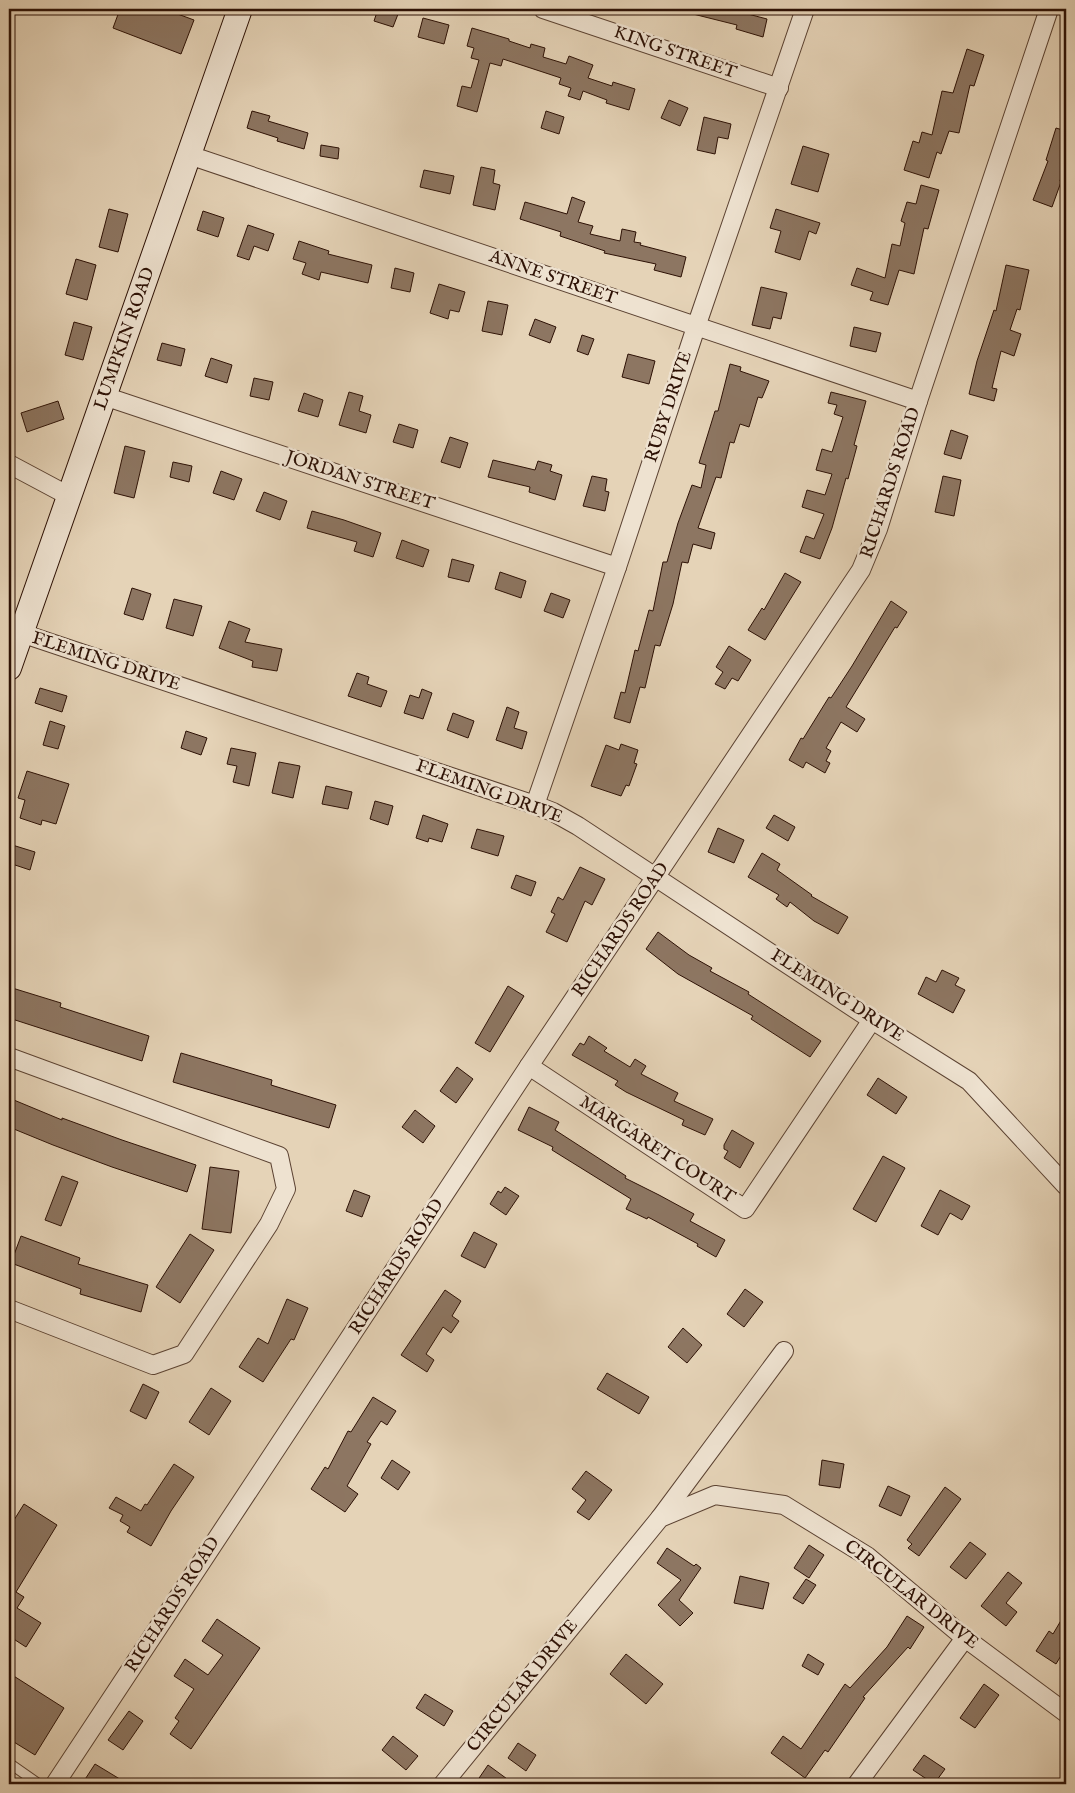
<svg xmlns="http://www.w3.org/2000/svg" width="1075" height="1793" font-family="'IM FELL English',serif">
  <rect width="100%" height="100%" fill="#e5d3b7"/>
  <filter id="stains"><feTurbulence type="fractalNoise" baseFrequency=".004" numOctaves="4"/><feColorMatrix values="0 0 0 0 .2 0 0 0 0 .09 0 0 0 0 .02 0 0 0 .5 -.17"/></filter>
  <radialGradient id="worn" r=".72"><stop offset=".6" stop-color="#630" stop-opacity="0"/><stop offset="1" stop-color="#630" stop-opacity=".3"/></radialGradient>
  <g fill="#8d7662" stroke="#2d1105">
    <path d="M 120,9 L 164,9 L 194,20 L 181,54 L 113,28 Z"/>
    <path d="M 378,9 L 400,9 L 393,27 L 374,21 Z"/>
    <path d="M 690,9 L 729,9 L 767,19 L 763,37 L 736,29 L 737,25 L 689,13 Z"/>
    <path d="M 423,18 L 449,25 L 444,44 L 418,37 Z"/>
    <path d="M 472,28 L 509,39 L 509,41 L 530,48 L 531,44 L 545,48 L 543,57 L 566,64 L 569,56 L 593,65 L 588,78 L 612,86 L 613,82 L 635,89 L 629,110 L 606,103 L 607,100 L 583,91 L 580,100 L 568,96 L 571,88 L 559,84 L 561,78 L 503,59 L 501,66 L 490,63 L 477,112 L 457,106 L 462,86 L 471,88 L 479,60 L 471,58 L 474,48 L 467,46 Z"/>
    <path d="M 967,49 L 984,55 L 974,86 L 970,85 L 959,133 L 949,131 L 941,154 L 937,152 L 929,178 L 904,170 L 913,141 L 919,143 L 922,132 L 932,135 L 942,91 L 953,93 Z"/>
    <path d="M 669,100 L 688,108 L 680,126 L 661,118 Z"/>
    <path d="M 252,111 L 270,116 L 268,121 L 308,133 L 304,149 L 277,141 L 278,138 L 247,128 Z"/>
    <path d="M 546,111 L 564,117 L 559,134 L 541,128 Z"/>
    <path d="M 704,117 L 731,124 L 728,139 L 718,137 L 715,154 L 697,150 Z"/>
    <path d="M 1056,128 L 1066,131 L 1066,161 L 1060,181 L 1061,182 L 1052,207 L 1033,200 L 1048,161 L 1046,160 Z"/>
    <path d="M 321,145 L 339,148 L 338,159 L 320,156 Z"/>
    <path d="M 803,146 L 829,154 L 818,192 L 791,184 Z"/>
    <path d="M 481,167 L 495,170 L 493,183 L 500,185 L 495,210 L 473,205 Z"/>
    <path d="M 424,170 L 454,176 L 450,194 L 420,187 Z"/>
    <path d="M 921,185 L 939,190 L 928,229 L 924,228 L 914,274 L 899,270 L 888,305 L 870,300 L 873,292 L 851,285 L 857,268 L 885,278 L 892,244 L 900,246 L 905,223 L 901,221 L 907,202 L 916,204 Z"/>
    <path d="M 572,197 L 585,202 L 578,222 L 593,226 L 590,234 L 620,241 L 622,229 L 636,232 L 634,242 L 641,243 L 640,245 L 686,257 L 681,277 L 654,270 L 656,264 L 604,253 L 605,251 L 560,236 L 561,232 L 520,219 L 525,202 L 567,214 Z"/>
    <path d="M 109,209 L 128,214 L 118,252 L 99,247 Z"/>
    <path d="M 776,209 L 820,223 L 816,234 L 809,231 L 800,260 L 775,252 L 781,231 L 770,228 Z"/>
    <path d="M 203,211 L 224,218 L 218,237 L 197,230 Z"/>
    <path d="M 248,225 L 274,234 L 268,251 L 254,246 L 249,260 L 237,256 Z"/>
    <path d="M 299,241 L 329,251 L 328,254 L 372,265 L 368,283 L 321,272 L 319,280 L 302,274 L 306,263 L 293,259 Z"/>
    <path d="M 76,259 L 96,265 L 87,300 L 66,294 Z"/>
    <path d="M 1006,265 L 1029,270 L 1020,310 L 1017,309 L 1010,330 L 1021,334 L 1014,356 L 1001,351 L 992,388 L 997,389 L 994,401 L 969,394 L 977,361 L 994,310 L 996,311 Z"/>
    <path d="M 395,268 L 414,273 L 410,292 L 391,288 Z"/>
    <path d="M 439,284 L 465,292 L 459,312 L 450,310 L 448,319 L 430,313 Z"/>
    <path d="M 761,287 L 787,293 L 781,319 L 773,317 L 770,329 L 752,325 Z"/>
    <path d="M 488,301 L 508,305 L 502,335 L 482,331 Z"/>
    <path d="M 535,319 L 556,327 L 550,343 L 529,335 Z"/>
    <path d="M 74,322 L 92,327 L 83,360 L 65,355 Z"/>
    <path d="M 854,327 L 881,333 L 876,352 L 850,346 Z"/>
    <path d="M 582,335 L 594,339 L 588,355 L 577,351 Z"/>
    <path d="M 162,343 L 185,349 L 181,366 L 157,360 Z"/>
    <path d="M 628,354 L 655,361 L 649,384 L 622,377 Z"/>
    <path d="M 211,358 L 232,365 L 227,383 L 205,376 Z"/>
    <path d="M 730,364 L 741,367 L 740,371 L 769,381 L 762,398 L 758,397 L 749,427 L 740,424 L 734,443 L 730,442 L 721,478 L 716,477 L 698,528 L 715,533 L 711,549 L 693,544 L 688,563 L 682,562 L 673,604 L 660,646 L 655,645 L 645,688 L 640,687 L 630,723 L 614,718 L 621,692 L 625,693 L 635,650 L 638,651 L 649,610 L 653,611 L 663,562 L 667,562 L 678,523 L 692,485 L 701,488 L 706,465 L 699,463 L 715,411 L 718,411 Z"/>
    <path d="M 254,378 L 273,382 L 269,400 L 250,396 Z"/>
    <path d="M 349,392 L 363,396 L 359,411 L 371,415 L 366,433 L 339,425 Z"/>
    <path d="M 831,392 L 866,401 L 854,445 L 857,446 L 848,479 L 846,478 L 832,528 L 820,559 L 800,552 L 806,536 L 814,539 L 824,514 L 802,507 L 807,490 L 825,495 L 832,474 L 816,470 L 822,449 L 832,452 L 843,417 L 834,414 L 837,405 L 828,403 Z"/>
    <path d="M 304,393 L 323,400 L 318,417 L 298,411 Z"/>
    <path d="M 58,401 L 64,419 L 27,432 L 21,413 Z"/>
    <path d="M 399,424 L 418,430 L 413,448 L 393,442 Z"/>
    <path d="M 951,430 L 968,436 L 961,459 L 944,454 Z"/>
    <path d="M 450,437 L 468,443 L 460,468 L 441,462 Z"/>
    <path d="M 125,446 L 145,451 L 134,498 L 114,493 Z"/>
    <path d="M 493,460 L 535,470 L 538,461 L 552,465 L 550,471 L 562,475 L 555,500 L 529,492 L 530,487 L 488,477 Z"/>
    <path d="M 173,462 L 192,466 L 189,482 L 170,477 Z"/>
    <path d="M 221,471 L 242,479 L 234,500 L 213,493 Z"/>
    <path d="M 592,476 L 607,479 L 605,491 L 609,492 L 605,511 L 583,506 Z"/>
    <path d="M 943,476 L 961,480 L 954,516 L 935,512 Z"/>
    <path d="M 264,492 L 287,501 L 280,520 L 256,511 Z"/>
    <path d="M 312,511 L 344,520 L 381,533 L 373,557 L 354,551 L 357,542 L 307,528 Z"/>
    <path d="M 402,540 L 429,550 L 423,567 L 396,558 Z"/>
    <path d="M 452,559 L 474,565 L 469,582 L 448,577 Z"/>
    <path d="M 500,572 L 526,581 L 521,598 L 495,589 Z"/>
    <path d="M 785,573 L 801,582 L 765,640 L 748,630 L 762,608 L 764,610 Z"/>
    <path d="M 132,588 L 151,594 L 143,620 L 124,614 Z"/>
    <path d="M 551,593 L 570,600 L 563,618 L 544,611 Z"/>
    <path d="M 174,599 L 202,606 L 193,636 L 166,628 Z"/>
    <path d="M 891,601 L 907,612 L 897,628 L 895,627 L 846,707 L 865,719 L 857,732 L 841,722 L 826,748 L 831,751 L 826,761 L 830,763 L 825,773 L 806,762 L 803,768 L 789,760 L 801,738 L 803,739 L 829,697 L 831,698 L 852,666 Z"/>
    <path d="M 229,621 L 250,629 L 245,642 L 282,649 L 277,671 L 252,667 L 253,661 L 219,648 Z"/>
    <path d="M 729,646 L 751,660 L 738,681 L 732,678 L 725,689 L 715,684 L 723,672 L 716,667 Z"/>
    <path d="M 357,673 L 369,677 L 367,684 L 387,691 L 381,707 L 348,696 Z"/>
    <path d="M 40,688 L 67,696 L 62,712 L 35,703 Z"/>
    <path d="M 422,689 L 432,693 L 423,719 L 404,713 L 410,695 L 419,698 Z"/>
    <path d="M 507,707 L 519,712 L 514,728 L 527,732 L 522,749 L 496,740 Z"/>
    <path d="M 453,713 L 474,721 L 468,738 L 447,730 Z"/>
    <path d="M 50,721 L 65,726 L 58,749 L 43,745 Z"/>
    <path d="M 186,731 L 207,738 L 201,755 L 181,748 Z"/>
    <path d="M 621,744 L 638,750 L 634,763 L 637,764 L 629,786 L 626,785 L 621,796 L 591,786 L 606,745 L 619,750 Z"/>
    <path d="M 231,748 L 256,753 L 249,786 L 233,782 L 237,766 L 227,764 Z"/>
    <path d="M 279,762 L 300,766 L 293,798 L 272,793 Z"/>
    <path d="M 27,771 L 69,784 L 56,824 L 42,820 L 41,825 L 20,818 L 25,800 L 18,798 Z"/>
    <path d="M 326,786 L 352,792 L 348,809 L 322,804 Z"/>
    <path d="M 375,801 L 393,806 L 388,825 L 370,819 Z"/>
    <path d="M 423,815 L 448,824 L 442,842 L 429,838 L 428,842 L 416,838 Z"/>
    <path d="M 774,815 L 795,827 L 788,841 L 766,828 Z"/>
    <path d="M 718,828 L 744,840 L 734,863 L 708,852 Z"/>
    <path d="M 477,829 L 504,836 L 498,856 L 471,848 Z"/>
    <path d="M 9,844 L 35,852 L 30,870 L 9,863 Z"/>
    <path d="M 762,853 L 780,864 L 777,870 L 812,895 L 811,896 L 848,917 L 838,934 L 814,921 L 790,902 L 787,907 L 776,899 L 779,895 L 748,877 Z"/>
    <path d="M 580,867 L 605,879 L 592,905 L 585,901 L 567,942 L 546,932 L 555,914 L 551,912 L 558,897 L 563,900 Z"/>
    <path d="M 516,875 L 536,882 L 531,896 L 511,888 Z"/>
    <path d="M 658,932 L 689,955 L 712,968 L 710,971 L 749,992 L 748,994 L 821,1041 L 810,1057 L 751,1019 L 753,1016 L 678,974 L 646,949 Z"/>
    <path d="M 942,970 L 959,978 L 955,985 L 965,990 L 953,1013 L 918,994 L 926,977 L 936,982 Z"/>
    <path d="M 508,986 L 524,996 L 490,1052 L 475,1043 Z"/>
    <path d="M 9,987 L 61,1003 L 60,1007 L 149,1036 L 142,1061 L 9,1018 Z"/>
    <path d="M 589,1036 L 607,1048 L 604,1051 L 630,1067 L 635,1059 L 646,1066 L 641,1074 L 678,1093 L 674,1101 L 713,1119 L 705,1135 L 682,1125 L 684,1120 L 626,1092 L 615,1085 L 618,1081 L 572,1055 L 580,1043 L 584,1045 Z"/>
    <path d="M 181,1053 L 272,1080 L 271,1085 L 336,1105 L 329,1128 L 173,1082 Z"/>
    <path d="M 457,1067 L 473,1079 L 456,1103 L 440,1091 Z"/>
    <path d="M 878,1078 L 907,1097 L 896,1114 L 867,1095 Z"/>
    <path d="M 9,1098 L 62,1120 L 62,1118 L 122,1140 L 196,1165 L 187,1192 L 112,1167 L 53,1145 L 9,1127 Z"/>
    <path d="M 529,1107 L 559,1122 L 555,1130 L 626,1176 L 625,1178 L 659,1195 L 694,1214 L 690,1221 L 725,1240 L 716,1257 L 697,1246 L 698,1244 L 648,1217 L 647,1219 L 626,1209 L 631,1199 L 552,1150 L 553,1147 L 518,1130 Z"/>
    <path d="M 415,1110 L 435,1126 L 423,1143 L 402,1127 Z"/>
    <path d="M 732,1130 L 754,1143 L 740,1168 L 724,1158 L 728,1151 L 724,1149 L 724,1145 Z"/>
    <path d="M 883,1156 L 905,1168 L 876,1222 L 853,1209 Z"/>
    <path d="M 210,1167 L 239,1171 L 231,1233 L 202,1229 Z"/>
    <path d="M 62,1176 L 78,1182 L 61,1226 L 45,1220 Z"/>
    <path d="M 505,1187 L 519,1196 L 506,1215 L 490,1204 L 498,1191 L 501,1193 Z"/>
    <path d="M 354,1190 L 370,1196 L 362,1217 L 346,1211 Z"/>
    <path d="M 940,1190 L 970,1206 L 962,1220 L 950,1213 L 938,1235 L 921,1226 Z"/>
    <path d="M 474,1232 L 497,1244 L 485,1268 L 461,1256 Z"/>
    <path d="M 190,1234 L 214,1250 L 180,1303 L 156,1287 Z"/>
    <path d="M 21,1236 L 80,1258 L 78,1264 L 148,1285 L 141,1312 L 80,1294 L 81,1289 L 11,1263 Z"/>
    <path d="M 745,1289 L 763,1302 L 744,1327 L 727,1314 Z"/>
    <path d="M 445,1290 L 461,1301 L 452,1316 L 459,1321 L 451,1333 L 443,1327 L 426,1354 L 434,1360 L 427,1372 L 401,1355 Z"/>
    <path d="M 287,1299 L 308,1308 L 294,1340 L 291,1339 L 263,1382 L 239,1367 L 258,1338 L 268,1344 Z"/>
    <path d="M 683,1328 L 702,1345 L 687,1363 L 668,1347 Z"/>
    <path d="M 607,1373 L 649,1397 L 639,1414 L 597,1389 Z"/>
    <path d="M 143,1384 L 159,1392 L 146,1419 L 130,1411 Z"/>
    <path d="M 211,1388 L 231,1401 L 209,1435 L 189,1422 Z"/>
    <path d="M 373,1397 L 396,1411 L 387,1425 L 381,1421 L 367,1442 L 371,1444 L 347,1486 L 358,1494 L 345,1512 L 311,1489 L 325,1467 L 328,1469 L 348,1431 L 351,1432 Z"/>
    <path d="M 392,1460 L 410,1472 L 398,1490 L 381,1478 Z"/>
    <path d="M 822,1460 L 844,1464 L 840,1488 L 819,1485 Z"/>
    <path d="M 174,1464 L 194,1477 L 171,1511 L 151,1546 L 127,1532 L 130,1527 L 120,1521 L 123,1515 L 109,1508 L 116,1497 L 141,1511 L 145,1504 L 147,1505 Z"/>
    <path d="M 586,1471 L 612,1490 L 589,1520 L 577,1512 L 586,1500 L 572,1489 Z"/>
    <path d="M 888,1486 L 910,1496 L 901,1516 L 879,1506 Z"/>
    <path d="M 945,1487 L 961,1499 L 919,1556 L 908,1548 L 912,1544 L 907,1540 Z"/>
    <path d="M 24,1504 L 57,1525 L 16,1592 L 24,1597 L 17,1608 L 41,1623 L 26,1647 L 9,1636 L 9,1528 Z"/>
    <path d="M 970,1542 L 986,1554 L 966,1579 L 950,1567 Z"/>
    <path d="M 809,1545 L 824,1555 L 809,1578 L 794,1568 Z"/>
    <path d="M 667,1548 L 694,1566 L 696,1564 L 701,1568 L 679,1600 L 693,1613 L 680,1626 L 658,1605 L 681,1580 L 657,1563 Z"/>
    <path d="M 1008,1572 L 1022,1583 L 1006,1603 L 1017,1612 L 1006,1626 L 981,1606 Z"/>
    <path d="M 740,1576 L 769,1583 L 763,1609 L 734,1603 Z"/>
    <path d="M 806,1579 L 816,1585 L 803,1604 L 793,1598 Z"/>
    <path d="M 1066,1612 L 1066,1642 L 1060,1652 L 1062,1654 L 1056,1664 L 1036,1651 L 1049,1631 L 1053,1634 Z"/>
    <path d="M 907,1616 L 924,1627 L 910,1649 L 908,1647 L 863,1697 L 865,1698 L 828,1752 L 825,1750 L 805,1778 L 771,1753 L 783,1736 L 801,1749 L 845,1684 L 850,1688 L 887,1647 Z"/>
    <path d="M 217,1619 L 260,1648 L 191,1749 L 170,1734 L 179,1721 L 175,1718 L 194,1689 L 174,1676 L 185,1659 L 208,1675 L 223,1655 L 202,1641 Z"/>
    <path d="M 626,1654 L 663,1684 L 646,1704 L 610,1674 Z"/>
    <path d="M 808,1654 L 824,1664 L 818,1675 L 802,1666 Z"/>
    <path d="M 9,1673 L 64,1708 L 35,1755 L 9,1739 Z"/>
    <path d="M 984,1684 L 999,1695 L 975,1728 L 960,1718 Z"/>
    <path d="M 425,1694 L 453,1711 L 444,1726 L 416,1708 Z"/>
    <path d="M 129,1711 L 143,1721 L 123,1750 L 108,1740 Z"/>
    <path d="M 393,1736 L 418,1756 L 406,1770 L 382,1750 Z"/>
    <path d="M 518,1743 L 536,1755 L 526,1771 L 508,1758 Z"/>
    <path d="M 924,1755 L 945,1769 L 934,1784 L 913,1770 Z"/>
    <path d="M 95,1764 L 128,1784 L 82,1784 Z"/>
    <path d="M 488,1765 L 514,1784 L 475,1784 Z"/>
  </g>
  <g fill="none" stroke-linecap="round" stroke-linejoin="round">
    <defs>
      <path id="service" d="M 9,1763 L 39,1784"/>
      <g id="minor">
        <path d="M 543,9 L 779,88"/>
        <path d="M 189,155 L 918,401"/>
        <path d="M 104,396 L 617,567"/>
        <path d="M 9,464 L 69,496"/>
        <path d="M 21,633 L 535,805 L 553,812 L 578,826 L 872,1020 L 969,1081 L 1066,1186"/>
        <path d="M 535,805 L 617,567 L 696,327 L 805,9"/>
        <path d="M 9,1057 L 279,1156 L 286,1189 L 269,1224 L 184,1354 L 153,1365 L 9,1309"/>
        <path d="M 529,1066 L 745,1209 L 872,1020"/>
        <path d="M 660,1518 L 784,1351"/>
        <path d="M 55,1784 L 529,1066 L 861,570 L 878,529 L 918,401 L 1049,9"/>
        <path d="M 443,1784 L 660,1518 L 715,1495 L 784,1505 L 867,1556 L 965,1638 L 1066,1713"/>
        <path d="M 857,1784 L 965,1638"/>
      </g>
      <g id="secondary">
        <path id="s1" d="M 9,668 L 240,9"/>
      </g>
    </defs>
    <use href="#service" stroke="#5b4232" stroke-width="11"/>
    <use href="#minor" stroke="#5b4232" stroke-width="20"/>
    <use href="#secondary" stroke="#2d1105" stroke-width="26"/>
    <use href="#service" stroke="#eee2d0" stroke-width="9"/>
    <use href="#minor" stroke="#eee2d0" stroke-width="18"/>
    <use href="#secondary" stroke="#eee2d0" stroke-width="24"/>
  </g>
  <g text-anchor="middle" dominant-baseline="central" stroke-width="5" stroke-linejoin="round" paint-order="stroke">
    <g font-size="18" fill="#2d1105" stroke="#eee2d0">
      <text transform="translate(675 53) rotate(19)">KING STREET</text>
      <text transform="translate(553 278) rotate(19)">ANNE STREET</text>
      <text stroke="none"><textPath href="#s1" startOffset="349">LUMPKIN ROAD</textPath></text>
      <text transform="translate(669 407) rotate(-72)">RUBY DRIVE</text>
      <text transform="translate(360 481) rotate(18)">JORDAN STREET</text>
      <text transform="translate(891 483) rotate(-72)">RICHARDS ROAD</text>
      <text transform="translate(106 662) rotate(18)">FLEMING DRIVE</text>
      <text transform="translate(489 792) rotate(20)">FLEMING DRIVE</text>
      <text transform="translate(621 930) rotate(-56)">RICHARDS ROAD</text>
      <text transform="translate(837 996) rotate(33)">FLEMING DRIVE</text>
      <text transform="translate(657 1150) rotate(33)">MARGARET COURT</text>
      <text transform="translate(397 1267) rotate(-57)">RICHARDS ROAD</text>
      <text transform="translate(911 1595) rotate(38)">CIRCULAR DRIVE</text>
      <text transform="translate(173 1605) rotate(-57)">RICHARDS ROAD</text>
      <text transform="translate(523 1686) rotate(-51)">CIRCULAR DRIVE</text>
    </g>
  </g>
  <rect width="1075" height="1793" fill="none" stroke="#e5d3b7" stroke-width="30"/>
  <rect x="10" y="10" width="1055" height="1773" fill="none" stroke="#2d1105" stroke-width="2.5"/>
  <rect x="15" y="15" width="1045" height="1763" fill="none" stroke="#2d1105"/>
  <rect width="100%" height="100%" filter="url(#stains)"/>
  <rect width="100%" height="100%" fill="url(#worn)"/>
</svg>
